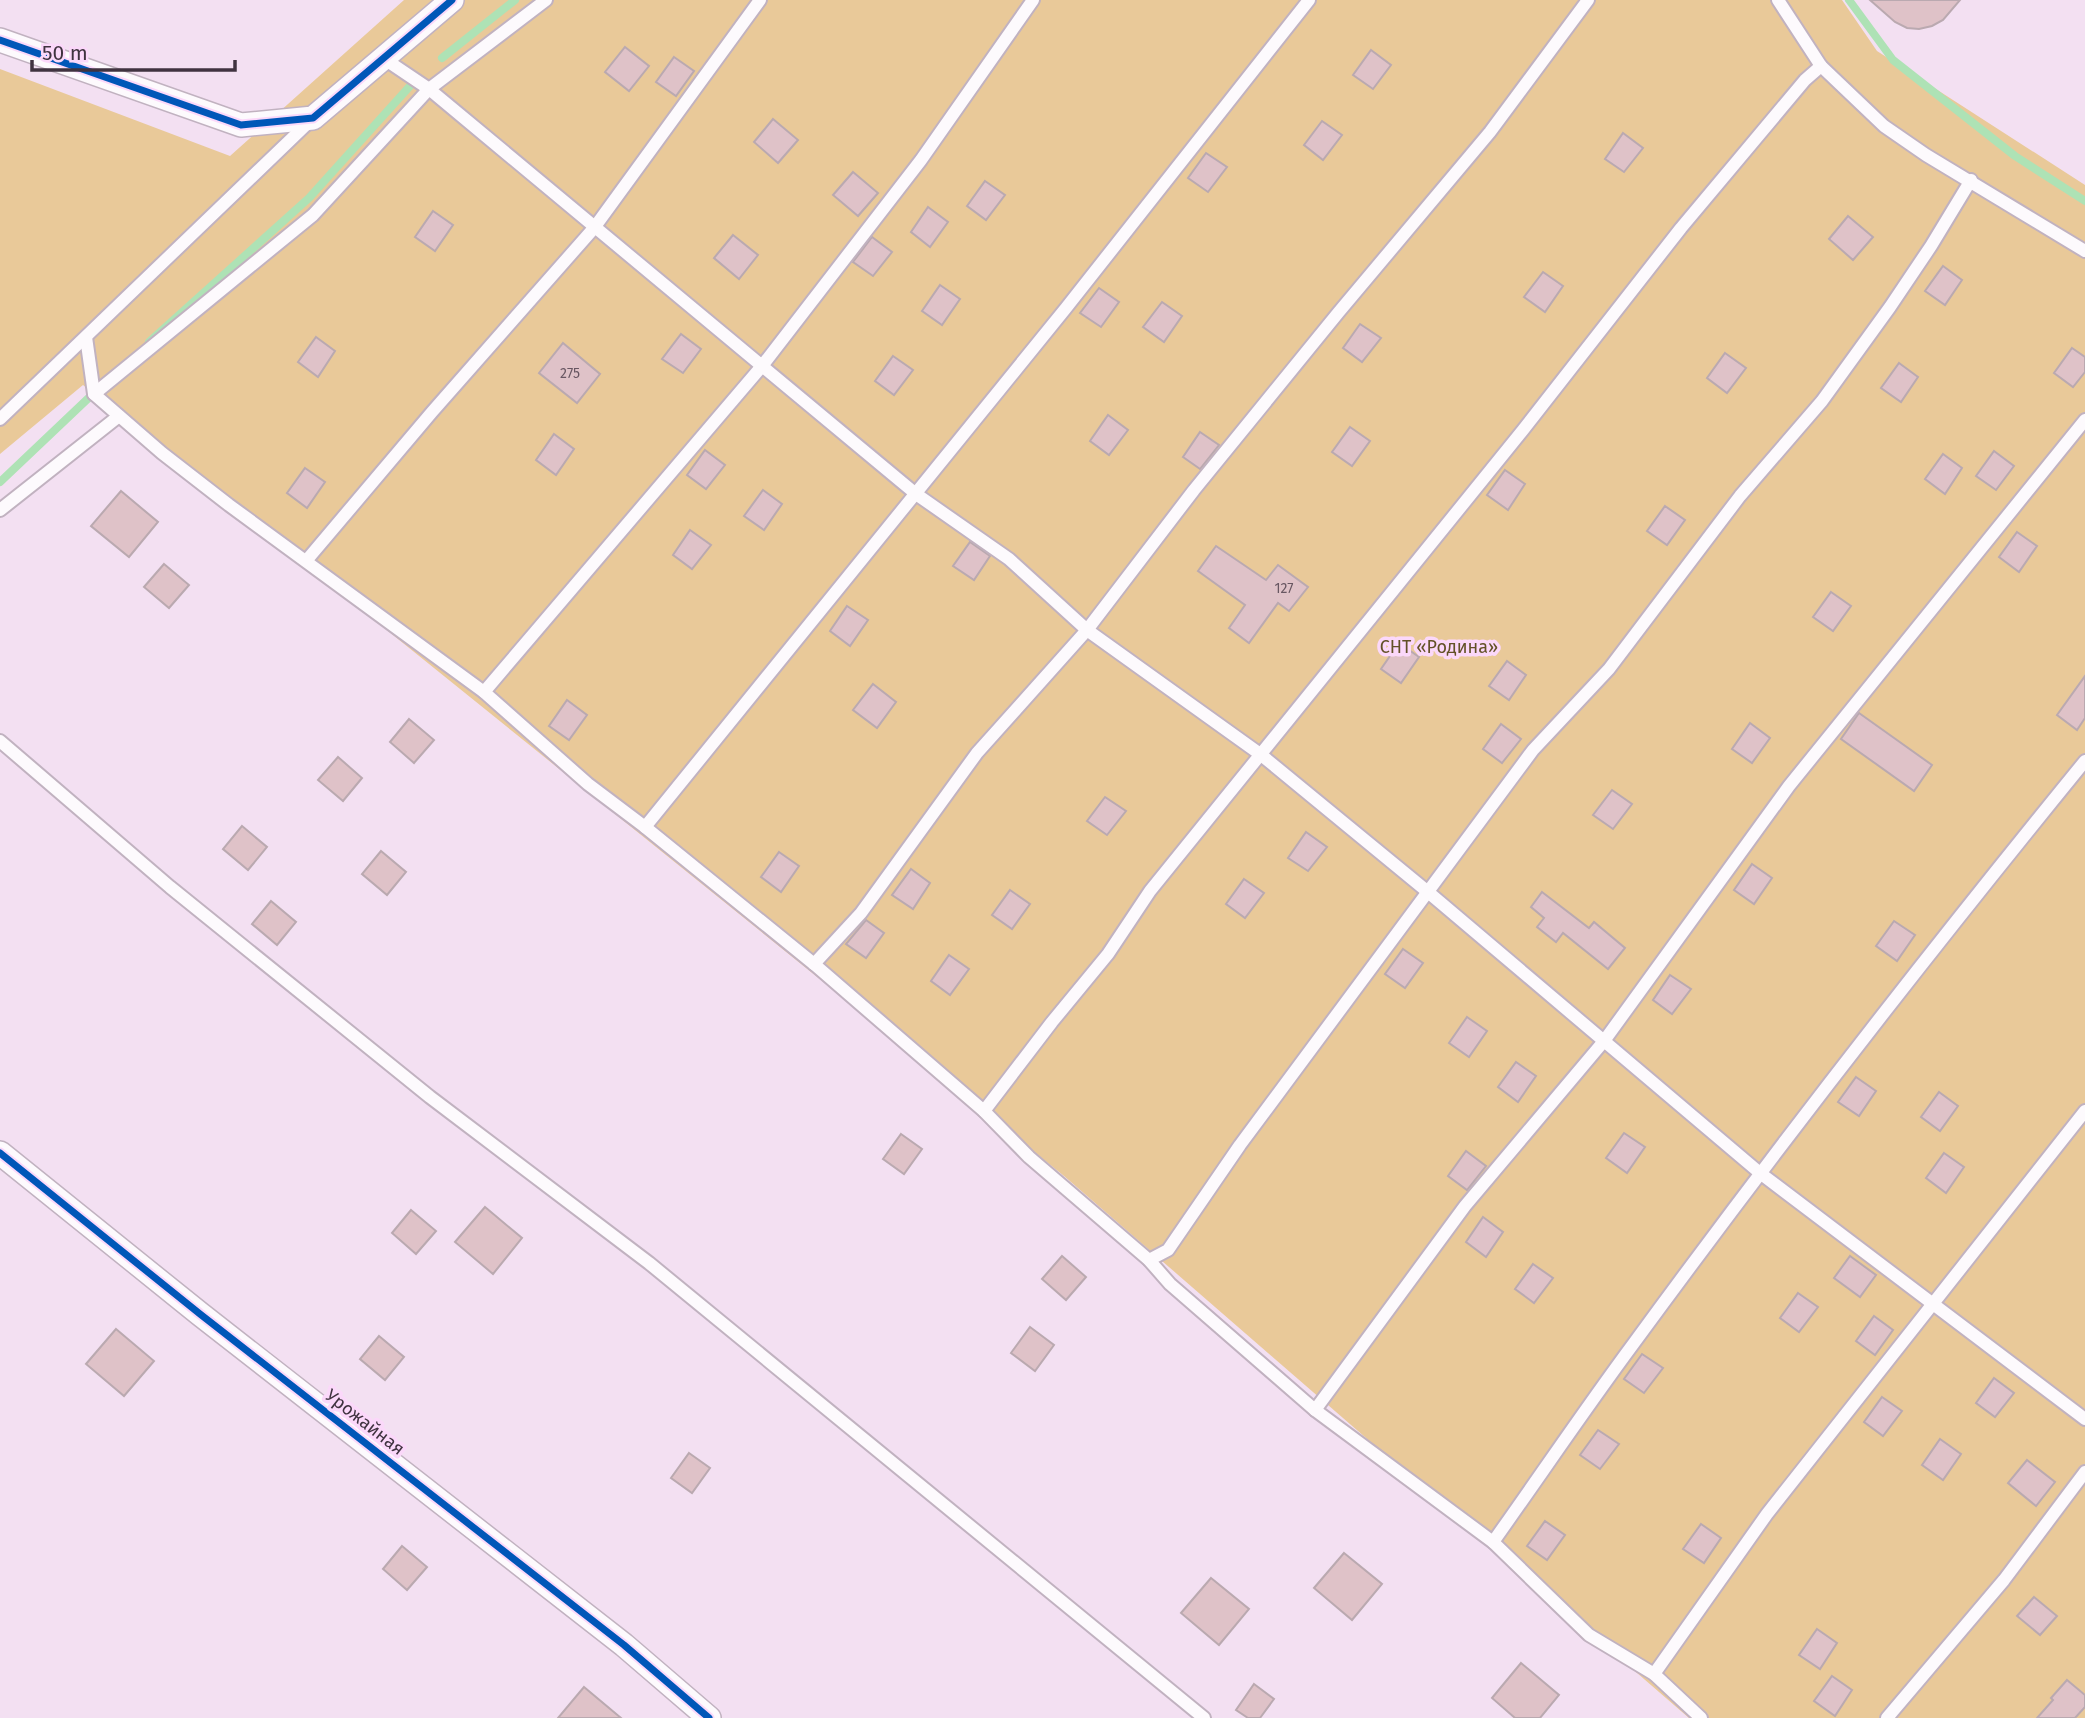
<svg xmlns="http://www.w3.org/2000/svg" width="2085" height="1718" font-family="'Fira Sans',sans-serif">
  <rect width="100%" height="100%" fill="#f3e0f2"/>
  <path fill="#e9c999" d="M 404,0 L 1842,0 L 1877,51 L 2085,185 L 2085,1718 L 1689,1718 L 1064,1176 L 83,385 L 0,454 L 0,69 L 230,156 Z"/>
  <g fill="none" stroke-linecap="round" stroke-linejoin="round">
    <g stroke="#aee2b5" stroke-width="8">
      <path d="M 1849,0 L 1893,60 L 2015,156 L 2085,201"/>
      <path d="M 442,58 L 515,0"/>
      <path d="M 149,342 L 309,198 L 410,86"/>
      <path d="M 0,482 L 97,390"/>
    </g>
  </g>
  <g fill="#dfc2c8" stroke="#baa9b0" stroke-width="2">
    <path d="M 1870,0 L 1960,0 L 1943,20 L 1932,26 L 1919,29 L 1907,28 L 1895,22 Z"/>
    <path d="M 625,47 L 649,66 L 629,91 L 605,72 Z"/>
    <path d="M 1371,50 L 1391,65 L 1373,89 L 1353,75 Z"/>
    <path d="M 674,57 L 694,71 L 676,96 L 656,82 Z"/>
    <path d="M 773,119 L 798,140 L 778,163 L 754,142 Z"/>
    <path d="M 1322,121 L 1342,135 L 1323,160 L 1304,145 Z"/>
    <path d="M 1623,133 L 1643,148 L 1624,172 L 1605,159 Z"/>
    <path d="M 1206,153 L 1227,167 L 1208,192 L 1188,178 Z"/>
    <path d="M 853,172 L 878,193 L 858,216 L 833,195 Z"/>
    <path d="M 985,181 L 1005,195 L 986,220 L 967,206 Z"/>
    <path d="M 928,207 L 948,222 L 930,247 L 911,232 Z"/>
    <path d="M 433,211 L 453,225 L 435,251 L 415,237 Z"/>
    <path d="M 1848,216 L 1873,237 L 1853,260 L 1829,239 Z"/>
    <path d="M 733,235 L 758,255 L 739,279 L 714,258 Z"/>
    <path d="M 872,237 L 892,252 L 873,276 L 853,262 Z"/>
    <path d="M 1943,266 L 1962,280 L 1945,305 L 1925,291 Z"/>
    <path d="M 1543,272 L 1563,286 L 1545,312 L 1524,297 Z"/>
    <path d="M 940,285 L 960,299 L 942,325 L 922,311 Z"/>
    <path d="M 1099,288 L 1119,302 L 1101,327 L 1080,313 Z"/>
    <path d="M 1162,302 L 1182,316 L 1164,342 L 1143,327 Z"/>
    <path d="M 1360,324 L 1381,338 L 1362,362 L 1343,348 Z"/>
    <path d="M 681,334 L 701,349 L 683,373 L 662,359 Z"/>
    <path d="M 316,337 L 335,351 L 318,377 L 298,362 Z"/>
    <path d="M 563,343 L 600,374 L 577,403 L 539,373 Z"/>
    <path d="M 2072,348 L 2085,357 L 2085,372 L 2073,387 L 2054,373 Z"/>
    <path d="M 1725,353 L 1746,368 L 1727,393 L 1707,378 Z"/>
    <path d="M 893,356 L 913,370 L 894,395 L 875,381 Z"/>
    <path d="M 1899,363 L 1918,377 L 1901,402 L 1881,388 Z"/>
    <path d="M 1108,415 L 1128,430 L 1109,455 L 1090,441 Z"/>
    <path d="M 1350,427 L 1370,441 L 1352,466 L 1332,452 Z"/>
    <path d="M 1200,432 L 1219,445 L 1200,469 L 1183,457 Z"/>
    <path d="M 554,434 L 574,449 L 556,475 L 536,460 Z"/>
    <path d="M 705,450 L 725,465 L 706,489 L 687,475 Z"/>
    <path d="M 1994,451 L 2014,466 L 1996,490 L 1976,476 Z"/>
    <path d="M 1943,454 L 1962,468 L 1945,494 L 1925,479 Z"/>
    <path d="M 305,468 L 325,482 L 307,508 L 287,493 Z"/>
    <path d="M 1505,470 L 1525,484 L 1508,510 L 1487,495 Z"/>
    <path d="M 763,490 L 782,504 L 764,530 L 744,516 Z"/>
    <path d="M 121,491 L 158,522 L 129,557 L 91,526 Z"/>
    <path d="M 1665,506 L 1685,520 L 1667,545 L 1647,531 Z"/>
    <path d="M 690,530 L 711,545 L 692,569 L 673,555 Z"/>
    <path d="M 2017,532 L 2037,546 L 2019,572 L 1999,557 Z"/>
    <path d="M 970,542 L 990,556 L 974,580 L 953,566 Z"/>
    <path d="M 1216,546 L 1266,580 L 1278,565 L 1308,587 L 1289,611 L 1278,603 L 1249,643 L 1229,628 L 1245,605 L 1198,571 Z"/>
    <path d="M 164,564 L 189,585 L 169,608 L 144,587 Z"/>
    <path d="M 1831,592 L 1851,606 L 1833,631 L 1813,617 Z"/>
    <path d="M 847,606 L 868,620 L 850,646 L 830,631 Z"/>
    <path d="M 1399,643 L 1419,657 L 1401,683 L 1381,669 Z"/>
    <path d="M 1507,661 L 1526,675 L 1509,700 L 1489,686 Z"/>
    <path d="M 2085,676 L 2085,718 L 2077,730 L 2057,715 Z"/>
    <path d="M 873,684 L 896,702 L 877,728 L 853,710 Z"/>
    <path d="M 567,700 L 587,715 L 569,740 L 549,726 Z"/>
    <path d="M 1859,713 L 1932,765 L 1914,791 L 1841,739 Z"/>
    <path d="M 409,719 L 434,740 L 414,763 L 390,742 Z"/>
    <path d="M 1750,723 L 1770,738 L 1752,763 L 1732,749 Z"/>
    <path d="M 1501,724 L 1521,739 L 1502,763 L 1483,749 Z"/>
    <path d="M 338,757 L 362,778 L 343,801 L 318,780 Z"/>
    <path d="M 1612,790 L 1632,804 L 1613,829 L 1593,815 Z"/>
    <path d="M 1105,797 L 1126,811 L 1107,835 L 1087,821 Z"/>
    <path d="M 242,826 L 267,847 L 248,870 L 223,849 Z"/>
    <path d="M 1306,832 L 1327,847 L 1308,871 L 1288,858 Z"/>
    <path d="M 381,851 L 406,872 L 387,895 L 362,874 Z"/>
    <path d="M 779,852 L 799,866 L 781,892 L 761,877 Z"/>
    <path d="M 1752,864 L 1772,878 L 1754,904 L 1734,890 Z"/>
    <path d="M 911,869 L 930,883 L 913,909 L 892,895 Z"/>
    <path d="M 1244,879 L 1264,893 L 1245,918 L 1226,904 Z"/>
    <path d="M 1010,890 L 1030,904 L 1012,929 L 992,915 Z"/>
    <path d="M 1542,892 L 1589,928 L 1594,922 L 1625,948 L 1608,969 L 1563,933 L 1556,942 L 1537,927 L 1544,918 L 1531,907 Z"/>
    <path d="M 271,901 L 296,922 L 277,945 L 252,924 Z"/>
    <path d="M 866,920 L 884,933 L 866,958 L 846,944 Z"/>
    <path d="M 1894,921 L 1915,935 L 1897,961 L 1876,946 Z"/>
    <path d="M 1403,949 L 1423,963 L 1405,988 L 1385,974 Z"/>
    <path d="M 949,955 L 969,969 L 950,995 L 931,981 Z"/>
    <path d="M 1670,975 L 1691,989 L 1672,1014 L 1653,1000 Z"/>
    <path d="M 1467,1017 L 1487,1031 L 1469,1057 L 1449,1043 Z"/>
    <path d="M 1516,1062 L 1536,1076 L 1518,1102 L 1498,1087 Z"/>
    <path d="M 1856,1077 L 1876,1091 L 1859,1116 L 1838,1102 Z"/>
    <path d="M 1939,1092 L 1958,1106 L 1940,1131 L 1921,1117 Z"/>
    <path d="M 1624,1133 L 1645,1147 L 1627,1173 L 1606,1158 Z"/>
    <path d="M 901,1134 L 922,1149 L 904,1174 L 883,1159 Z"/>
    <path d="M 1466,1151 L 1486,1166 L 1467,1190 L 1448,1176 Z"/>
    <path d="M 1944,1153 L 1964,1167 L 1946,1193 L 1926,1178 Z"/>
    <path d="M 485,1207 L 522,1238 L 493,1274 L 455,1242 Z"/>
    <path d="M 411,1210 L 436,1231 L 416,1254 L 392,1233 Z"/>
    <path d="M 1483,1217 L 1503,1232 L 1486,1257 L 1466,1242 Z"/>
    <path d="M 1062,1256 L 1086,1277 L 1066,1300 L 1042,1279 Z"/>
    <path d="M 1850,1256 L 1876,1275 L 1860,1297 L 1834,1278 Z"/>
    <path d="M 1533,1264 L 1553,1278 L 1534,1303 L 1515,1289 Z"/>
    <path d="M 1798,1293 L 1818,1307 L 1799,1332 L 1780,1318 Z"/>
    <path d="M 1874,1316 L 1893,1330 L 1875,1355 L 1856,1341 Z"/>
    <path d="M 1030,1327 L 1054,1345 L 1035,1371 L 1011,1353 Z"/>
    <path d="M 116,1329 L 154,1361 L 124,1396 L 86,1364 Z"/>
    <path d="M 379,1336 L 404,1357 L 385,1380 L 360,1359 Z"/>
    <path d="M 1642,1354 L 1663,1368 L 1644,1393 L 1624,1379 Z"/>
    <path d="M 1994,1378 L 2014,1393 L 1995,1417 L 1976,1403 Z"/>
    <path d="M 1882,1397 L 1902,1411 L 1883,1436 L 1864,1422 Z"/>
    <path d="M 1598,1430 L 1619,1444 L 1600,1469 L 1580,1455 Z"/>
    <path d="M 1940,1439 L 1961,1454 L 1943,1480 L 1922,1465 Z"/>
    <path d="M 689,1453 L 710,1468 L 692,1493 L 671,1478 Z"/>
    <path d="M 2027,1460 L 2055,1482 L 2036,1506 L 2008,1483 Z"/>
    <path d="M 1545,1521 L 1565,1535 L 1547,1560 L 1527,1546 Z"/>
    <path d="M 1701,1524 L 1721,1538 L 1704,1563 L 1683,1549 Z"/>
    <path d="M 402,1546 L 427,1567 L 407,1590 L 383,1569 Z"/>
    <path d="M 1344,1553 L 1382,1584 L 1352,1620 L 1314,1588 Z"/>
    <path d="M 1211,1578 L 1249,1609 L 1219,1645 L 1181,1613 Z"/>
    <path d="M 2034,1597 L 2057,1616 L 2040,1635 L 2017,1616 Z"/>
    <path d="M 1817,1629 L 1837,1643 L 1820,1669 L 1799,1655 Z"/>
    <path d="M 1521,1663 L 1559,1695 L 1540,1718 L 1515,1718 L 1492,1698 Z"/>
    <path d="M 1832,1676 L 1852,1690 L 1835,1716 L 1814,1701 Z"/>
    <path d="M 2067,1680 L 2085,1695 L 2085,1707 L 2075,1718 L 2037,1718 L 2053,1700 L 2051,1698 Z"/>
    <path d="M 1254,1684 L 1274,1699 L 1260,1718 L 1248,1718 L 1236,1710 Z"/>
    <path d="M 584,1687 L 621,1718 L 558,1718 Z"/>
  </g>
  <g fill="none" stroke-linecap="round" stroke-linejoin="round">
    <defs>
      <g id="lane">
        <path d="M 1778,0 L 1821,66 L 1884,126 L 1926,155 L 2085,251"/>
        <path d="M 383,58 L 429,89 L 916,494 L 1009,559 L 1087,630 L 1260,754 L 1428,892 L 1760,1173 L 2085,1419"/>
        <path d="M 86,337 L 94,394 L 162,453 L 229,505 L 484,692 L 588,784 L 645,827 L 814,964 L 984,1111 L 1029,1157 L 1149,1260 L 1170,1284 L 1315,1410 L 1493,1542 L 1589,1635 L 1654,1674 L 1701,1718"/>
        <path d="M 94,394 L 313,215 L 429,89 L 546,0"/>
        <path d="M 0,419 L 310,121"/>
        <path d="M 0,510 L 119,416"/>
        <path d="M 306,561 L 432,412 L 594,228 L 760,0"/>
        <path d="M 484,692 L 762,366 L 921,160 L 1033,0"/>
        <path d="M 0,741 L 170,887 L 430,1097 L 649,1263 L 1204,1718"/>
        <path d="M 645,827 L 1066,308 L 1309,0"/>
        <path d="M 814,964 L 861,913 L 977,753 L 1087,630 L 1194,490 L 1338,313 L 1490,132 L 1588,0"/>
        <path d="M 984,1111 L 1052,1022 L 1108,954 L 1150,891 L 1523,430 L 1681,228 L 1805,80 L 1821,66"/>
        <path d="M 1149,1260 L 1168,1250 L 1240,1145 L 1533,750 L 1609,669 L 1740,496 L 1822,401 L 1890,307 L 1931,246 L 1971,180"/>
        <path d="M 1315,1410 L 1465,1206 L 1604,1041 L 1789,786 L 2085,420"/>
        <path d="M 1493,1542 C 1540,1476 1585,1409 1634,1343 C 1779,1145 1930,951 2085,761"/>
        <path d="M 1654,1674 L 1767,1514 L 2085,1111"/>
        <path d="M 1887,1718 L 2004,1580 L 2085,1472"/>
      </g>
      <g id="street">
        <path d="M 0,40 L 241,125 L 313,118 L 452,0"/>
        <path d="M 0,1153 L 200,1314 L 624,1645 L 709,1718"/>
      </g>
    </defs>
    <use href="#lane" stroke="#c1b2c0" stroke-width="16"/>
    <use href="#street" stroke="#c1b2c0" stroke-width="26"/>
    <use href="#lane" stroke="#fdfafd" stroke-width="12"/>
    <use href="#street" stroke="#fdfafd" stroke-width="23"/>
    <defs>
      <g id="cycleway">
        <path d="M 0,40 L 241,125 L 313,118 L 452,0"/>
        <path d="M 0,1153 L 200,1314 L 624,1645 L 709,1718"/>
      </g>
    </defs>
    <use href="#cycleway" stroke="#fbd8fa" stroke-width="11"/>
    <use href="#cycleway" stroke="#0057b8" stroke-width="7"/>
  </g>
  <g text-anchor="middle" dominant-baseline="central" stroke-width="7" stroke-linejoin="round" paint-order="stroke">
    <g font-size="14" fill="#685762">
      <text x="570" y="373">275</text>
      <text x="1284" y="588">127</text>
    </g>
    <g font-size="18" fill="#635127" stroke="#fbd8fa">
      <text x="1439" y="647">СНТ «Родина»</text>
    </g>
    <g font-size="18" fill="#403340" stroke="#fbd8fa">
      <text transform="translate(365 1422) rotate(38)">Урожайная</text>
    </g>
  </g>
  <path d="M32 60v10h203v-10" fill="none" stroke="#403340" stroke-width="3.5"/>
  <text x="42" y="60" font-size="21" fill="#403340" stroke="#fbd8fa" stroke-width="5" paint-order="stroke">50 m</text>
</svg>
